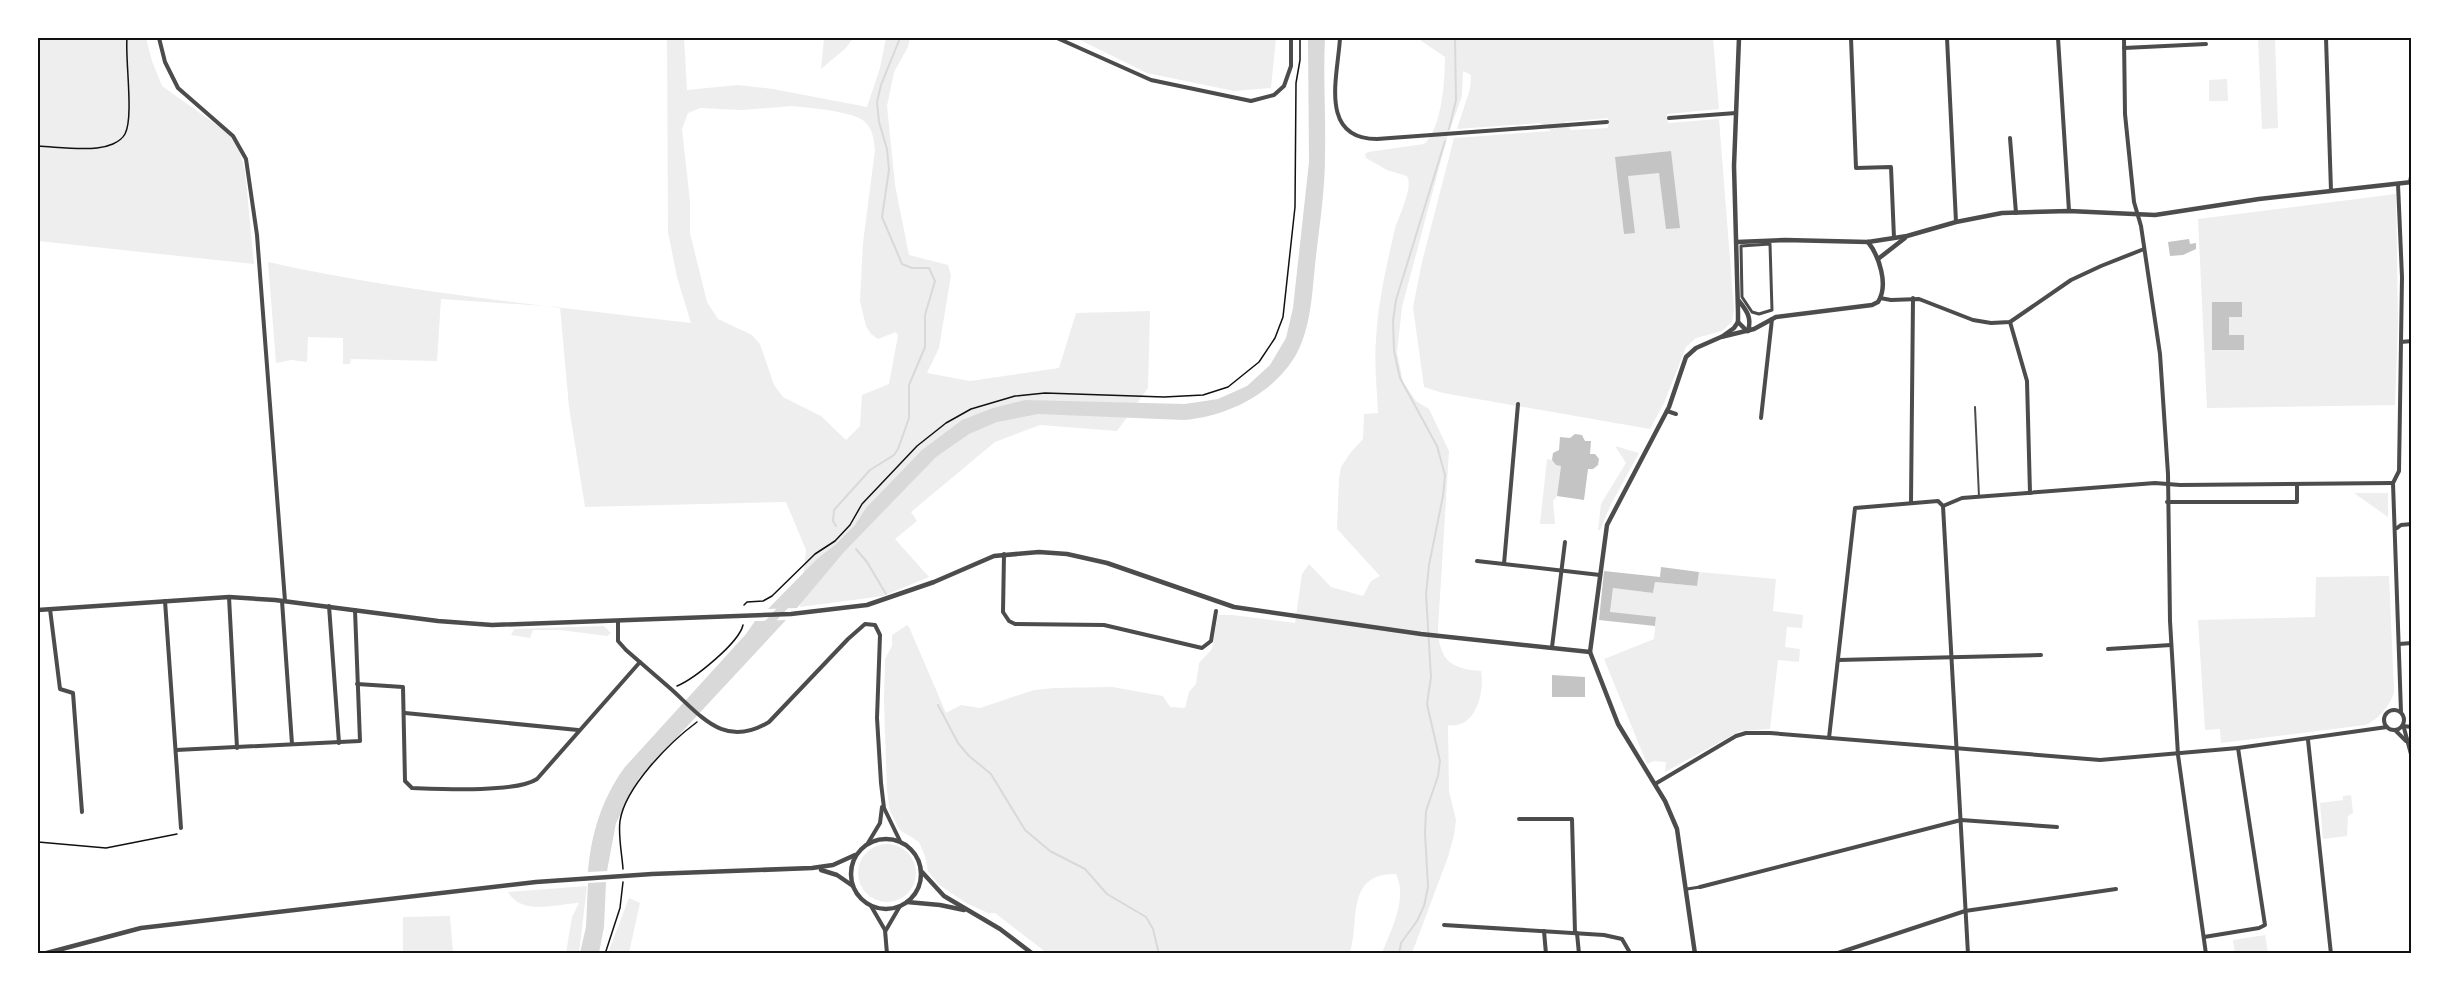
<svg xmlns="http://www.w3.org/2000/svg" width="2449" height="991" font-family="'Golos Text',sans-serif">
  <rect width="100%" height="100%" fill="#fff"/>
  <g fill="#eee" fill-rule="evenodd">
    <path d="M 38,38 L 146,38 L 152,61 L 162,86 L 228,133 L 238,146 L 245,171 L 254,264 L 38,241 Z"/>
    <path d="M 667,38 L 684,38 L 687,90 L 738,85 L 773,89 L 867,107 L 880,68 L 886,38 L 910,38 L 908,47 L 894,72 L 887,106 L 895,185 L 909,255 L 948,265 L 951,275 L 939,348 L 927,373 L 970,381 L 1059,368 L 1076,313 L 1150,311 L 1148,388 L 1117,431 L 1040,425 L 995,442 L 911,512 L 917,521 L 895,539 L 929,577 L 883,596 L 800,607 L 806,550 L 786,502 L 585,507 L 569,407 L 560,307 L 441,299 L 437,361 L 351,359 L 350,364 L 343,364 L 343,338 L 308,337 L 307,362 L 291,360 L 276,363 L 268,262 C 407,293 550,306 691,323 L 677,277 L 668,232 ZM 792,106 C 808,108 857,111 866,123 C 873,130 874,141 875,150 L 863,243 L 860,301 L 866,326 L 871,334 L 878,339 L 896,332 L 898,336 L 889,384 L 862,395 L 860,426 L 846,440 L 821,416 L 783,397 L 774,385 L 760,344 L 752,335 L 718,319 L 707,302 L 690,233 L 690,202 L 682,129 L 688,113 L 700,108 L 742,110 Z"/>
    <path d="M 824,38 L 853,38 L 846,48 L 821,69 Z"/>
    <path d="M 1076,38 L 1276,38 L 1271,88 L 1234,91 L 1147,73 Z"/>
    <path d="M 1417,38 L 1713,38 L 1719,109 L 1667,114 L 1668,123 L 1719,119 L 1734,310 L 1732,322 L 1722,331 L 1696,338 L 1686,347 L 1664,403 L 1650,429 L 1443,393 L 1424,387 L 1413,307 L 1422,262 L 1454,138 L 1551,131 L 1540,123 L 1457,129 L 1470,89 L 1471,75 L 1463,71 L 1462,96 L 1447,138 L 1402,307 L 1397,352 L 1403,382 L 1416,401 L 1429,409 L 1449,451 L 1438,629 C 1439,660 1451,669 1481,671 C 1485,691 1476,730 1448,725 L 1449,791 L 1456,820 L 1454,835 L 1448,857 L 1412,953 L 1382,953 C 1391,930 1408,899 1396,874 C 1345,873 1360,921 1350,953 L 1047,953 L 995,913 L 988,913 L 966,903 L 938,884 L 928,871 L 925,856 L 919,842 L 900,830 L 890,811 L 887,791 L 884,701 L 885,659 L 892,646 L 892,635 L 907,625 L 909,627 L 946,713 L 961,705 L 980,708 L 1034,690 L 1054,688 L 1112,687 L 1163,696 L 1170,707 L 1185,708 L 1189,692 L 1196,684 L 1199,663 L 1212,649 L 1218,615 L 1232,615 L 1295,623 L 1302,574 L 1309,564 L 1331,587 L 1363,596 L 1371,581 L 1380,576 L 1337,529 L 1339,479 L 1341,467 L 1351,452 L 1363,439 L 1364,414 L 1378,413 C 1377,389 1374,363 1376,339 C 1378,303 1386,268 1394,233 C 1397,218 1414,189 1407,176 L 1387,170 L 1366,158 L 1365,154 L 1368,152 L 1424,144 C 1442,128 1445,80 1445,57 ZM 1608,118 L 1608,128 L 1571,130 L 1564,122 Z"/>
    <path d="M 2258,38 L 2275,38 L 2278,128 L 2262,129 Z"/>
    <path d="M 2227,79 L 2228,101 L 2209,101 L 2209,80 Z"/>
    <path d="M 2396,194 L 2398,323 L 2395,405 L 2207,408 L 2198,219 Z"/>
    <path d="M 1615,446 L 1639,453 L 1611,504 L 1600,530 L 1598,530 L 1601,504 L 1626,463 Z"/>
    <path d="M 1547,459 L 1552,460 L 1561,466 L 1557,496 L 1553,501 L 1555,524 L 1540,524 Z"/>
    <path d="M 2354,493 L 2388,493 L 2388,517 Z"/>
    <path d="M 1699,572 L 1776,579 L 1773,611 L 1803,615 L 1802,628 L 1787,627 L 1785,647 L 1800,649 L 1799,662 L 1778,660 L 1770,729 L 1740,731 L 1665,772 L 1666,762 L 1654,761 L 1647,764 L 1604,659 L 1654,639 L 1656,618 L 1610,613 L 1613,588 L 1653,593 L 1655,582 L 1697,586 Z"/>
    <path d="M 2389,576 L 2394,692 C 2391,705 2378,720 2365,725 L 2221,743 L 2220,729 L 2205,730 L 2198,620 L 2315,617 L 2316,577 Z"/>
    <path d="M 604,626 L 611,633 L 607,636 L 560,630 L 533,630 L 530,638 L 511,635 L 514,629 Z"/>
    <path d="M 2351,795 L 2353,813 L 2348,816 L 2347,836 L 2323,839 L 2320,803 L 2343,800 L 2343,796 Z"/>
    <circle cx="887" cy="873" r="29"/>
    <path d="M 587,886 L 579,953 L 566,953 L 572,917 L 579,903 C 555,904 522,916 508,892 Z"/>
    <path d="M 629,898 L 640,903 L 629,953 L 608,953 Z"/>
    <path d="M 450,916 L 453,953 L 403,953 L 403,917 Z"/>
    <path d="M 2265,935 L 2268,953 L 2235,953 L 2233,940 Z"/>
  </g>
  <g fill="#d9d9d9">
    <path d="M 1308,38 L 1325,38 C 1323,77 1326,117 1325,156 C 1325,192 1319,229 1315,265 C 1312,294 1311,326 1297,353 C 1274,394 1228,416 1184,420 L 1038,414 L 997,422 L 969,434 L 936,457 L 844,552 L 797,608 L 768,609 L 817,559 L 835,545 L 855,525 L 866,508 L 922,450 L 962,420 L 993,408 L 1025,400 L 1185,404 L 1218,399 L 1247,386 L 1270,365 L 1286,338 L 1293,308 L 1309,162 Z"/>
    <path d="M 786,620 L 639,778 L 616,823 L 607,871 L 588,872 C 591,834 602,798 625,767 L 746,634 L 755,621 Z"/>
    <path d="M 606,882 L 604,927 L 599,953 L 580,953 L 586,927 L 588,883 Z"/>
  </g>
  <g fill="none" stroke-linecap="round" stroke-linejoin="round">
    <g stroke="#d9d9d9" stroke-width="2">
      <path d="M 1449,129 L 1456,100 L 1455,38"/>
      <path d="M 836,526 L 833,521 L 834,510 L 870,470 L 894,455 L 898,449 L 909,418 L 909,385 L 925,347 L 925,315 L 935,281 L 929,268 L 912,268 L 902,264 L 882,217 L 889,170 L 887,149 L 879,122 L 877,102 L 881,85 L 900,38"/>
      <path d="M 856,549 L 867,562 L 886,594"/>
      <path d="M 938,705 L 958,743 L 969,756 L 991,774 L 1025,830 L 1050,851 L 1085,869 L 1107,894 L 1146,917 L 1153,929 L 1159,954"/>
      <path d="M 1399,954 L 1401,943 L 1417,921 L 1424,906 L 1428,887 L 1425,833 L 1426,811 L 1438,776 L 1440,761 L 1427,704 L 1431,677 L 1426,594 L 1429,565 L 1443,496 L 1445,475 L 1437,446 L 1400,378 L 1394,351 L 1393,321 L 1396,300 L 1445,141"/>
    </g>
    <path stroke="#d9d9d9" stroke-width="8" d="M 764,628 L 790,600"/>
  </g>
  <g fill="#c4c4c4">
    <path d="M 1671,151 L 1680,228 L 1666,229 L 1659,173 L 1628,176 L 1635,233 L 1624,234 L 1615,157 Z"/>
    <path d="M 2189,239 L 2190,244 L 2196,243 L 2196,249 L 2183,255 L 2170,256 L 2168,242 Z"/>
    <path d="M 2212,302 L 2242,302 L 2242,317 L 2229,317 L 2229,335 L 2244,335 L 2244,350 L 2212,350 Z"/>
    <path d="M 1575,434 L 1582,435 L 1585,441 L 1591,441 L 1590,454 L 1595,454 L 1599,459 L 1598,465 L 1593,469 L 1588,469 L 1584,500 L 1557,496 L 1561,466 L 1556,465 L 1552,460 L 1553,453 L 1559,450 L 1560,437 L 1570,438 Z"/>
    <path d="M 1661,567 L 1699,572 L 1697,586 L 1655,582 L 1653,593 L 1613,588 L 1610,612 L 1656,617 L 1655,626 L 1599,620 L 1604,571 L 1660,577 Z"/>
    <path d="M 1552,675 L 1585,677 L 1585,697 L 1552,697 Z"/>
  </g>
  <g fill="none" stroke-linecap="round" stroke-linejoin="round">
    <g stroke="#111" stroke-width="1.5">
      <path d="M 38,146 C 57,147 78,150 97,148 C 107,147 120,143 125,134 C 134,117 125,60 127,38"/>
      <path d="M 744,605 L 747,602 L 763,601 L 772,596 L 815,554 L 835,541 L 850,525 L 862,504 L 917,446 L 946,423 L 971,409 L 1015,396 L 1045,393 L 1164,397 L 1203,395 L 1228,387 L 1259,362 L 1275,338 L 1283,317 L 1295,207 L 1296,83 L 1300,60 L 1300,38"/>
      <path d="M 677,686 C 694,679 739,643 743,625"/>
      <path d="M 38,842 L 106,848 L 177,834"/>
      <path d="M 623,869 C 622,854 618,836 620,821 C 625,787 670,742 697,722"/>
      <path d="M 605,954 L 620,908 L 623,882"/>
    </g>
    <path stroke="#4c4c4c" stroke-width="2" d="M 1975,407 L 1979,497"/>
    <g stroke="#4c4c4c" stroke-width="3">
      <path d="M 1770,244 L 1772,310 L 1759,314 L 1752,312 L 1742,297 L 1741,246 Z"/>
      <path d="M 1687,889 L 1700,887"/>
    </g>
    <g stroke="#4c4c4c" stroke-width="4">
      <path d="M 159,38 L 165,62 L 178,88 L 233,136 L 246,159 L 257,235 L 285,601"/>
      <path d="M 1057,38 L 1151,80 L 1251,101 L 1274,95 L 1284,86 L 1291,66 L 1291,38"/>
      <path d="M 1340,38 C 1338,75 1318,139 1377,139 L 1607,122"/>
      <path d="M 1851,38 L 1856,168 L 1891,167 L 1894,238"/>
      <path d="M 1947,38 L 1956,222"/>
      <path d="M 2058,38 L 2069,211"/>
      <path d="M 2124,38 L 2125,114 L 2134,202 L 2141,226 L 2160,354 L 2168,474 L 2170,621 L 2178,755 L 2206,954"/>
      <path d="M 2326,38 L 2331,191"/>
      <path d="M 2124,48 L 2206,44"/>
      <path d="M 1669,118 L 1736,113"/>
      <path d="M 2010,138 L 2016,213"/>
      <path d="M 2410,182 L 2412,171"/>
      <path d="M 2398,184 L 2402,277 L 2399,471 L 2393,483 L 2401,712"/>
      <path d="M 1880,298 L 1891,300 L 1919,299 L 1973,320 L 1991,323 L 2010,322 L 2071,280 L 2101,266 L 2144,249"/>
      <path d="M 2010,322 L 2027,381 L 2030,493"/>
      <path d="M 2401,342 L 2412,341"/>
      <path d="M 1667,411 L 1676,414"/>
      <path d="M 1761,418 L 1772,319"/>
      <path d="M 1911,502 L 1913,298"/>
      <path d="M 2167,502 L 2297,502 L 2297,484"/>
      <path d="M 1943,506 L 1962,498 L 2155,483 L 2180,485 L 2393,483"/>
      <path d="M 1943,506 L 1968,954"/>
      <path d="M 2397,528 L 2401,525 L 2412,524"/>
      <path d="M 1004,554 L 1003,612 L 1009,621 L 1015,624 L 1104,625 L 1202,648 L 1211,641 L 1216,611"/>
      <path d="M 1477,561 L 1600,575"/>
      <path d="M 1504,564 L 1518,404"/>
      <path d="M 229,597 L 237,748"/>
      <path d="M 165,601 L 181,828"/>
      <path d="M 282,601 L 292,744"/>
      <path d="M 329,606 L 339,743"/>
      <path d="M 50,609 L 60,689 L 73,693 L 82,812"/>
      <path d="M 618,621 L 618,641 L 626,650 C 641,663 656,676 671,689 C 702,717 725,749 769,722 L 848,639 L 865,624 L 875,625 L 880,635 L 877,718 L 881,783 L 884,808 L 900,841"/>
      <path d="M 2399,644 L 2412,643"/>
      <path d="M 1552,647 L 1565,542"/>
      <path d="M 2108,649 L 2171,645"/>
      <path d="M 1838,660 L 2041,655"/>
      <path d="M 357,684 L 403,687 L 405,781 L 412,788 C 439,789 516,793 537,779 L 640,662"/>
      <circle cx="2394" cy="720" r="10"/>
      <path d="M 405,713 L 578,730"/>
      <path d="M 2403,726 L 2412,727"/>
      <path d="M 2404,728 L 2412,758"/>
      <path d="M 2395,730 L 2406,741"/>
      <path d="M 1829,738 L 1855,508 L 1938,501 L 1943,506"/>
      <path d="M 2308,740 L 2331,954"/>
      <path d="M 2409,743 L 2412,734"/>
      <path d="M 176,750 L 360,741 L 355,610"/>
      <path d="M 1655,784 L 1736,736 L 1746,733 L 1770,733 L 2100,760 L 2238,748 L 2387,727"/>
      <path d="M 1519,819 L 1572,819 L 1575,933"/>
      <path d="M 868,843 L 880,823 L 882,807"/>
      <path d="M 1700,887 L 1961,820 L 2057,827"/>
      <path d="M 871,906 L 885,930 L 887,954"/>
      <path d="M 1444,925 L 1604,935 L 1622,939 L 1629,951"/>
      <path d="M 886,930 L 900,906"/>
      <path d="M 1544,931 L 1546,954"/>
      <path d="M 1577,933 L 1579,954"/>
      <path d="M 2204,937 L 2259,928 L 2265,925 L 2238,748"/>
      <path d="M 1835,954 L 1965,911 L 2116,889"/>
    </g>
    <g stroke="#4c4c4c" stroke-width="4.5">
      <path d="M 1739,38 L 1734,166 L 1738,312 L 1738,322 L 1747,331"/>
      <path d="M 1737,242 L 1785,240 L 1868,242 L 1907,236 L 1956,222 L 2002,213 L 2069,211 L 2155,215 L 2259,199 L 2412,182"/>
      <path d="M 1878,259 L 1905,238"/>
      <path d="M 1739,301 C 1747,311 1752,318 1748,331"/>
      <path d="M 1723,336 L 1734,328 L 1738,322"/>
      <path d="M 38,610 L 229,597 L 275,600 L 438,621 L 492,625 L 791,614 L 867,605 L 934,582 L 994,556 L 1039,552 L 1067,554 L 1107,563 L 1234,607 L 1421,634 L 1590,652"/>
      <circle cx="886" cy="874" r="35"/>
      <path d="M 821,870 L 837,875 L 853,886"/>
      <path d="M 922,872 L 944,896 L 1000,929 L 1033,954"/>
      <path d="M 907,902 L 940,905 L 964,910"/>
      <path d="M 43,954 L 141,928 L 536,882 L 652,874 L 812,868 L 833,865 L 855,855"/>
      <path d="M 1695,954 L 1677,829 L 1665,801 L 1618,724 L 1590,652 L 1607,525 L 1669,407 L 1686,357 L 1696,348 L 1721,337 L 1754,329 L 1776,317 L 1872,305 L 1878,302 C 1889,285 1879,256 1868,242"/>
    </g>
  </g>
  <rect width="2449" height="991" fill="none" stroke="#ffffff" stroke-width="78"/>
  <rect x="39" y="39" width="2371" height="913" fill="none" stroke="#111" stroke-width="2"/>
</svg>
